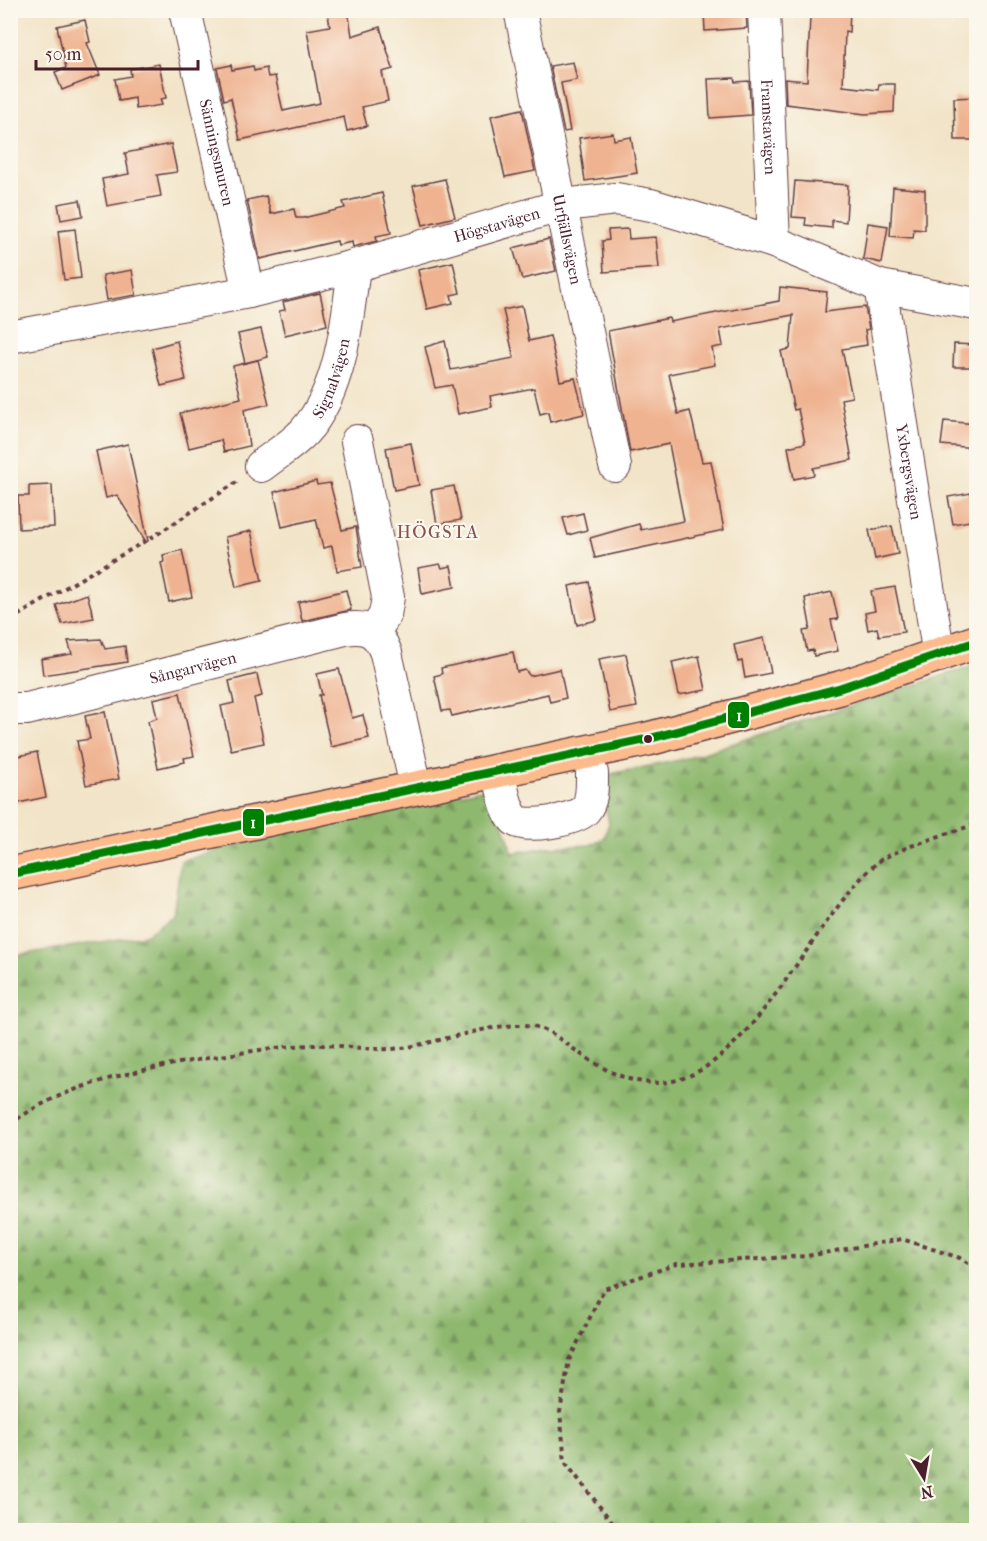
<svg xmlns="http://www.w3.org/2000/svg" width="987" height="1541" font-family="'IM FELL French Canon',serif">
  <defs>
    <pattern id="forest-firs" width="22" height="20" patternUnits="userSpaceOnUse" patternTransform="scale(1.5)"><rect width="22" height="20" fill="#8eb86e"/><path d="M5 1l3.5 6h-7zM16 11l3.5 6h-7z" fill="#76955b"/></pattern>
  </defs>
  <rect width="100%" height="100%" fill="#fbf7ec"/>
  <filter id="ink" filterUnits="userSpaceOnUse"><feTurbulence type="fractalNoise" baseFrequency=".0167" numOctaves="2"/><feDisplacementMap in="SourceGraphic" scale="12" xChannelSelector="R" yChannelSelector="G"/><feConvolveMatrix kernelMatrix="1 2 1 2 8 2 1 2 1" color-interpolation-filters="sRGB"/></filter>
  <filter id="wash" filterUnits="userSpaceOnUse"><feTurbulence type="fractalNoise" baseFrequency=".008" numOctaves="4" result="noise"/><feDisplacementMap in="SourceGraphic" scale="24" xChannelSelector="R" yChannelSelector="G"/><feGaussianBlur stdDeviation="1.35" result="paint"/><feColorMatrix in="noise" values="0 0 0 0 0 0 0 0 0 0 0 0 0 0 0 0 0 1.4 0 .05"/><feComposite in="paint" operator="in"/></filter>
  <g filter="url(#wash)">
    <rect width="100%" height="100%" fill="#f2e4c8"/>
    <path fill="url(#forest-firs)" stroke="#6c6c4c" stroke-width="1.5" d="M 976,665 L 976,1530 L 11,1530 L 10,952 L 18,955 L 145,935 L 173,914 L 181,861 L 276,832 L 491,787 L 513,853 L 548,847 L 590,845 L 604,839 L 609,823 L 600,776 L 685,759 Z"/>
    <g id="blocks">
      <g fill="#efb391">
        <path d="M 327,10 L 348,10 L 352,36 L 380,27 L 393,69 L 382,72 L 388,101 L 362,107 L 367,126 L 347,131 L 344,117 L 240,140 L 231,98 L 224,100 L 217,68 L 231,65 L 232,70 L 253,66 L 254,71 L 266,68 L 268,77 L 275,76 L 283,111 L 320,103 L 307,30 L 330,26 Z"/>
        <path d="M 718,10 L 746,10 L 747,28 L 705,31 L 704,12 Z"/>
        <path d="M 815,10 L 850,10 L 849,32 L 845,31 L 843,86 L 878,90 L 879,84 L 895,84 L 894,112 L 865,114 L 786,104 L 785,79 L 807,81 L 810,17 L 814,18 Z"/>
        <path d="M 85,20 L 90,42 L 87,43 L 100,75 L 62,90 L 55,72 L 66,68 L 57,26 Z"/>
        <path d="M 573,62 L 577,80 L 561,83 L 570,131 L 564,132 L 550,66 Z"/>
        <path d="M 159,64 L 166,98 L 160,99 L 162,105 L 136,109 L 135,98 L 119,101 L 115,79 L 131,76 L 130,69 Z"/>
        <path d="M 734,78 L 735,82 L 749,81 L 751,115 L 710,118 L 708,79 Z"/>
        <path d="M 976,97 L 976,140 L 955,140 L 954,98 Z"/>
        <path d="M 522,109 L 535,171 L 505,177 L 491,116 Z"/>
        <path d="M 613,133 L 614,140 L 631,137 L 637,173 L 585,181 L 579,138 Z"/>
        <path d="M 171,144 L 177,172 L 157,175 L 161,196 L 107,206 L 102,179 L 129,174 L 125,153 Z"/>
        <path d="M 445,179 L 455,217 L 423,225 L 413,186 Z"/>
        <path d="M 795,181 L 848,185 L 846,222 L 832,220 L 832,228 L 805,225 L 806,218 L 792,217 Z"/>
        <path d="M 893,187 L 925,190 L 925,230 L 914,229 L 913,238 L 890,236 Z"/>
        <path d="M 382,193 L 391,233 L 376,236 L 377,241 L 353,247 L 352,242 L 338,245 L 337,241 L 260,259 L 247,200 L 266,196 L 271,214 L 294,209 L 296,218 L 303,218 L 345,208 L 343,202 Z"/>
        <path d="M 80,200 L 83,216 L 61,220 L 58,204 Z"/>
        <path d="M 868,223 L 888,226 L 882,263 L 863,259 Z"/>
        <path d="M 75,229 L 81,278 L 64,280 L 58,231 Z"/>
        <path d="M 628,229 L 629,239 L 656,237 L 659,268 L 604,272 L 602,241 L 609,240 L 608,230 Z"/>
        <path d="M 549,239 L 556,271 L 522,279 L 513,248 Z"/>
        <path d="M 453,262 L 460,293 L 451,295 L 453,303 L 427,309 L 418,270 Z"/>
        <path d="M 132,270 L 136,295 L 107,300 L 103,275 Z"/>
        <path d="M 780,287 L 827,292 L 825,312 L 865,307 L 869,329 L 865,330 L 867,345 L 842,349 L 852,397 L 841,399 L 852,460 L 813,468 L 814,475 L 794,479 L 788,447 L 805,443 L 798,409 L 794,410 L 781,351 L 790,349 L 793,315 L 720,329 L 723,346 L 712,348 L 715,365 L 669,374 L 678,414 L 690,411 L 702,462 L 711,461 L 724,530 L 595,558 L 590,538 L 639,524 L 641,530 L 684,521 L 669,444 L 630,452 L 608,331 L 669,318 L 670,322 L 779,301 Z"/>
        <path d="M 320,293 L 327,325 L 285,335 L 279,311 L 285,310 L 283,302 Z"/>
        <path d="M 522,306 L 529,341 L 550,336 L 560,381 L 575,378 L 584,414 L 550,422 L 548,412 L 540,414 L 534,388 L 490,396 L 492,407 L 458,414 L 452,385 L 435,388 L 425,347 L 445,341 L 451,370 L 514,358 L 503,310 Z"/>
        <path d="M 261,329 L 268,357 L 245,363 L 238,334 Z"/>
        <path d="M 177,341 L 186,380 L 161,386 L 152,348 Z"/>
        <path d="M 954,344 L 976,345 L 976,367 L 953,367 Z"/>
        <path d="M 258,360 L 269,404 L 244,410 L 249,446 L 224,452 L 221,440 L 189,448 L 180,413 L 241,398 L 233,366 Z"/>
        <path d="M 944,421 L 976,424 L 976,448 L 941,445 Z"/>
        <path d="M 411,443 L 419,485 L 394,490 L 386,448 Z"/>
        <path d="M 128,444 L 148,541 L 146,542 L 117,495 L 106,498 L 96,451 Z"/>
        <path d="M 316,481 L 317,485 L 330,483 L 342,530 L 356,527 L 362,567 L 337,571 L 332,546 L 323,548 L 316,519 L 282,527 L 274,492 Z"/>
        <path d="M 52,485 L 54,527 L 19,529 L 18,496 L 29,496 L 29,486 Z"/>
        <path d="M 454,486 L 461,520 L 437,524 L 431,490 Z"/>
        <path d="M 971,493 L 976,520 L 953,524 L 948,497 Z"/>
        <path d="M 583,513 L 587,530 L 568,535 L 563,518 Z"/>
        <path d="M 892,526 L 898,554 L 875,559 L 869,530 Z"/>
        <path d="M 251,531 L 262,581 L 236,587 L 225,537 Z"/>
        <path d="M 182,550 L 192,597 L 169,602 L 161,563 L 164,562 L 163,555 Z"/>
        <path d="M 440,564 L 442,568 L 451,566 L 455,587 L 422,594 L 418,568 Z"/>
        <path d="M 589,582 L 597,620 L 577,625 L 569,586 Z"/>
        <path d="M 895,587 L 904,632 L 879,636 L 877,628 L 868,630 L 865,613 L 875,611 L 871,591 Z"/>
        <path d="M 346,590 L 351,610 L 302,621 L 298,602 Z"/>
        <path d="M 832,592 L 838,619 L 831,620 L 838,651 L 814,656 L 813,650 L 807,651 L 803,631 L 809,630 L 810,625 L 805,598 Z"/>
        <path d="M 87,594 L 94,618 L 62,624 L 56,605 Z"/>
        <path d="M 764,638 L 771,673 L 745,678 L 742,661 L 738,662 L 734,645 Z"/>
        <path d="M 101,639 L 105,649 L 125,646 L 127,662 L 43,675 L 41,659 L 72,654 L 68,641 Z"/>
        <path d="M 513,652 L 517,672 L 525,670 L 530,676 L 560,669 L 566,698 L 550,702 L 548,694 L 452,716 L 450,710 L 442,711 L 434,676 L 442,674 L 441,668 Z"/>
        <path d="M 626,654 L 637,707 L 610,712 L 599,659 Z"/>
        <path d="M 699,656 L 706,690 L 679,695 L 672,662 Z"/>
        <path d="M 339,669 L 352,718 L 363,715 L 369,738 L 331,747 L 319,695 L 322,695 L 317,674 Z"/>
        <path d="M 257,674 L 262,696 L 254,698 L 264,743 L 231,750 L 221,706 L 234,703 L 229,681 Z"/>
        <path d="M 180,693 L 194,756 L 184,758 L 185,762 L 158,768 L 148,721 L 157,718 L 153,699 Z"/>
        <path d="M 105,712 L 119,779 L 86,785 L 77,741 L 90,739 L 85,716 Z"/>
        <path d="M 37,752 L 46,797 L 14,804 L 10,789 L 10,758 Z"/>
      </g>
    </g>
  </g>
  <g filter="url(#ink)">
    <use href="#blocks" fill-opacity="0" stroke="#633d43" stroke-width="1.5"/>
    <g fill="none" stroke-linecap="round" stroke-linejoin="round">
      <defs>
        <g id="minor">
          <path id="s1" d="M 185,10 L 249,292"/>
          <path id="s2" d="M 520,10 L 615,466"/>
          <path id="s3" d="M 764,10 L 774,242"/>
          <path id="s4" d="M 880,286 L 939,656"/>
          <path id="s5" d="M 10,337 L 249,292 L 354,266 L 563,205 L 616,199 L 651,205 L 774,242 L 880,286 L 976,304"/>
          <path d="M 357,441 L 388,597 L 385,615 L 374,632"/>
          <path id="s6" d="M 261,466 C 275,455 292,445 304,432 C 341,392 348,318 354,266"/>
          <path id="s7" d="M 10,709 L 27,709 L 345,629 C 368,625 378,632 386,653 L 416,787"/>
          <path d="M 498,770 C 502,785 504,807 514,819 C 523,830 576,820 585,810 C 593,801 592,785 592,773"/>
        </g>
        <path id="major" d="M 10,874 L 648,739 L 840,688 L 976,642"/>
      </defs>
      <use href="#minor" stroke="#633d43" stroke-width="34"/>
      <use href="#major" stroke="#633d43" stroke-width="36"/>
      <g stroke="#633d43" stroke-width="4" stroke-dasharray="4.5 4.5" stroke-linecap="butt">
        <path d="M 10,620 L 159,533 L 240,480"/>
        <path d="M 10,1124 C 69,1081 145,1069 214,1057 C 248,1052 279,1046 313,1045 C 341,1044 375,1052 402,1048 C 437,1043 501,1020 533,1026 C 546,1028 560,1039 571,1047 C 601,1069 634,1089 673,1081 C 754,1064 815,915 878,862 C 892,850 956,831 976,824"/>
        <path d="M 618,1530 L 565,1462 L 560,1412 L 569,1360 L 604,1289 L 677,1264 L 807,1256 L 902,1239 L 960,1258 L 976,1268"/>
        <path d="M 955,1530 L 976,1519"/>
      </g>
      <use href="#minor" stroke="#fff" stroke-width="32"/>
      <use href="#major" stroke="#fbbb8c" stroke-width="33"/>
      <defs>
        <path id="bus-1" d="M 10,874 L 648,739 L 840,688 L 976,642"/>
      </defs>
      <use href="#bus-1" stroke="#fbf7ec" stroke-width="14"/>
      <use href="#bus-1" stroke="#008000" stroke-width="9"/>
    </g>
  </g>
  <circle fill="#4a1f2b" stroke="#fbf7ec" stroke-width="2" cx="648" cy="739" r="5"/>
  <g text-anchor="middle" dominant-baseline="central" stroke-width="4.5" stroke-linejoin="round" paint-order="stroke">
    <g font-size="16" fill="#4a1f2b" stroke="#fbf7ec">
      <text stroke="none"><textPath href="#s3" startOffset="117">Framstavägen</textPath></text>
      <text stroke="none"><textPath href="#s1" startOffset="146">Sänningsmuren</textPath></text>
      <text stroke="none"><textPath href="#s5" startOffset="500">Högstavägen</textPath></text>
      <text stroke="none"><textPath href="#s2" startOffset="234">Urfjällsvägen</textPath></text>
      <text stroke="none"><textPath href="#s6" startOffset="116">Signalvägen</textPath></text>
      <text stroke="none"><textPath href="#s4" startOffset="188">Yxbergsvägen</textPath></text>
      <text stroke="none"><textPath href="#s7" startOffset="188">Sångarvägen</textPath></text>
    </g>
    <g font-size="18" letter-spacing="1.5" fill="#84534f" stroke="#fbf7ec">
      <text x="438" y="532">HÖGSTA</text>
    </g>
  </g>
  <g stroke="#fbf7ec" stroke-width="2">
    <rect x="727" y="701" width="23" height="28" rx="6" fill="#008000"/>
    <rect x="242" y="808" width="23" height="29" rx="6" fill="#008000"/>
  </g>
  <g font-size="16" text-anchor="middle" font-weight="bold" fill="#fff">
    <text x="739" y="721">1</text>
    <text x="253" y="828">1</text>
  </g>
  <rect width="987" height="1541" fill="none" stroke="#fbf7ec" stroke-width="36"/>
  <g transform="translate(924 1478) rotate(169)" stroke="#fbf7ec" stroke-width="4.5" paint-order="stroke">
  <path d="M0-4.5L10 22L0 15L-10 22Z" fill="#4a1f2b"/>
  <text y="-9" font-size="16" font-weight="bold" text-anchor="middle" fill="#4a1f2b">N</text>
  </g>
  <path d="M36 60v9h162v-9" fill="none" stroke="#4a1f2b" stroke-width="3"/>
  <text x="45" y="60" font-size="18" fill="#4a1f2b" stroke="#fbf7ec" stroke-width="4.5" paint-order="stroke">50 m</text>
</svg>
